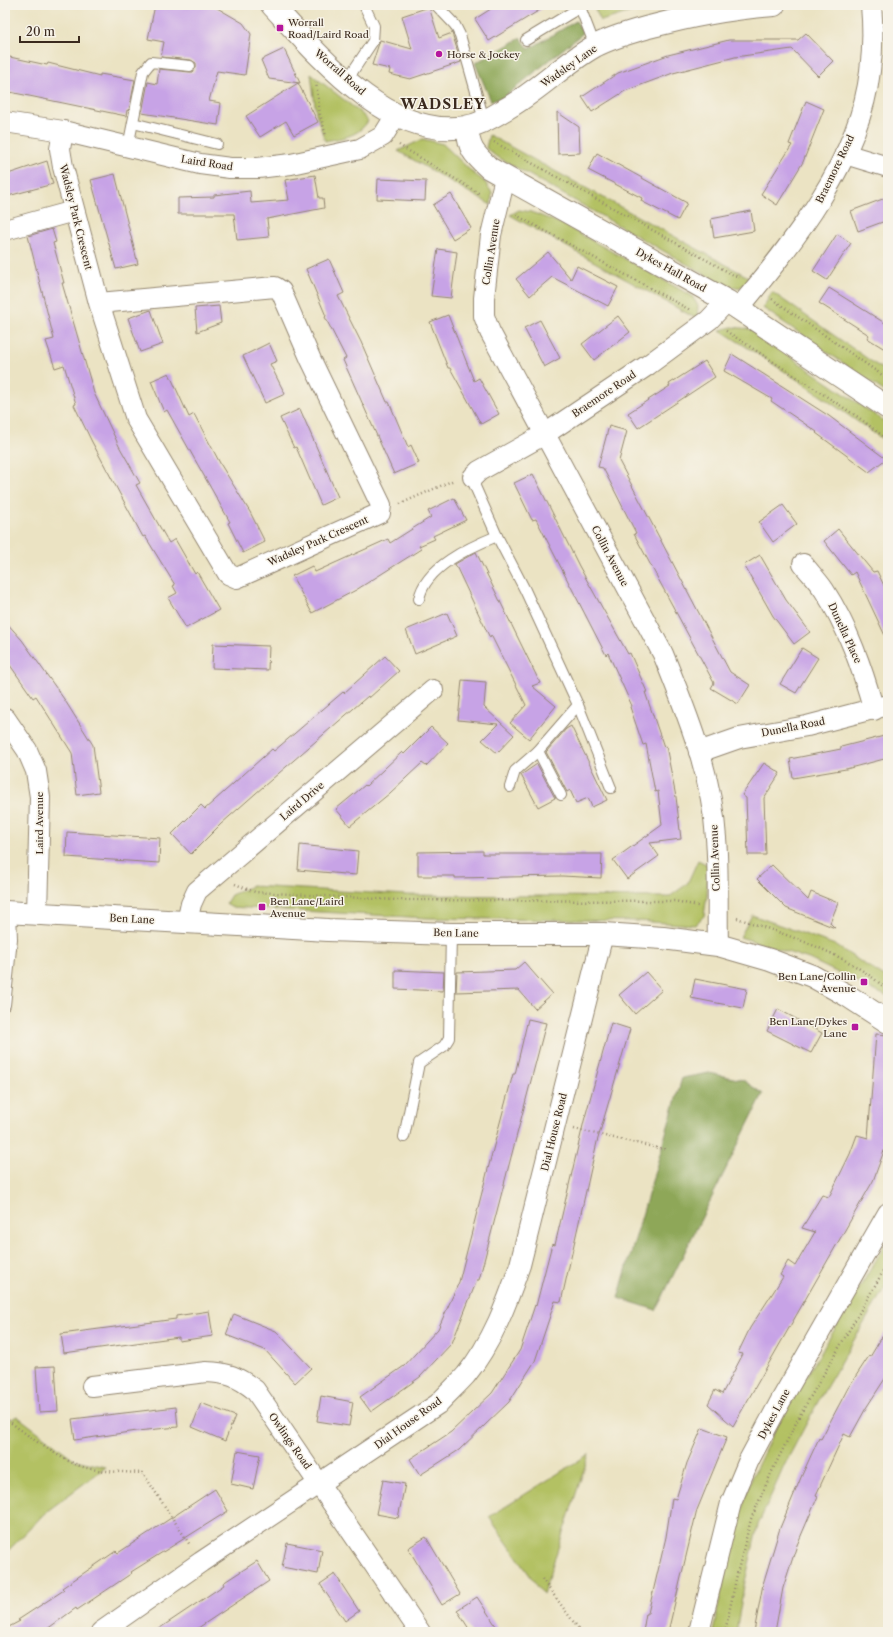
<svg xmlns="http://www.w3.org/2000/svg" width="893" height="1637" font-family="'Libre Caslon Text',serif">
  <rect width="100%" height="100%" fill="#f7f3e8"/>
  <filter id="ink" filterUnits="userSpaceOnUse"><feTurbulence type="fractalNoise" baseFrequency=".025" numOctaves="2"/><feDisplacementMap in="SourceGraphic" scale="8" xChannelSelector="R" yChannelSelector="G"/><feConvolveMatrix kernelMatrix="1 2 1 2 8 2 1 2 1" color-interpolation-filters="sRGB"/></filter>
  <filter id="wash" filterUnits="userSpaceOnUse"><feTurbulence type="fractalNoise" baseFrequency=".012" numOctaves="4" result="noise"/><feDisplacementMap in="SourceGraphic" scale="16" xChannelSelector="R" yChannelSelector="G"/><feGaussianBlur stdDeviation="0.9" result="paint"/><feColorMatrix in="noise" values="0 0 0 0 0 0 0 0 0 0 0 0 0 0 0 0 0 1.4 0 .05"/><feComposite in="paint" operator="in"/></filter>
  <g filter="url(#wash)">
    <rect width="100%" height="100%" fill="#ebe3c3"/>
    <g fill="#b3c163" stroke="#777640">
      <path d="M 603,5 L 654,5 L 601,21 L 595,9 Z"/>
      <path d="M 311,74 L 361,113 L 368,121 C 358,137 342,138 325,141 L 316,113 Z"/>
      <path d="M 489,135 L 752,279 L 741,287 L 729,288 L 494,155 L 486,148 Z"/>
      <path d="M 423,139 L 443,144 L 473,173 L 485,182 L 492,193 L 491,205 L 398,151 Z"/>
      <path d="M 519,210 L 531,212 L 562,224 L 692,296 L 698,306 L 697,319 L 510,215 Z"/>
      <path d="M 772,292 L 888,373 L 888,394 L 763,308 Z"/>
      <path d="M 732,327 L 750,329 L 888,424 L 888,443 L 801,382 L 720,330 Z"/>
      <path d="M 698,860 L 708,865 L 707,895 L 704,916 L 695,925 L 637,921 L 427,918 L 230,907 L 226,903 L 231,895 L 252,886 L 407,895 L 669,897 L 687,884 Z"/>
      <path d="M 752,915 L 835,945 L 886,978 L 888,979 L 888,997 L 809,959 L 740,937 Z"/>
      <path d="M 888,1240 L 888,1282 L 820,1398 L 785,1464 L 758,1525 L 744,1586 L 736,1632 L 713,1632 L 734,1532 L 753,1475 L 775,1429 Z"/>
      <path d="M 17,1416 L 75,1460 L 106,1467 L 46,1512 L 5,1554 L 5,1423 Z"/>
      <path d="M 589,1454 L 543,1594 L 489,1517 Z"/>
    </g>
    <g fill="#8ea759" stroke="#64683c">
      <path d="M 576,21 L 583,33 L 503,98 L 491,101 L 475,63 L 521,38 L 529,49 Z"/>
      <path d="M 709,1073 L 743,1080 L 763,1094 L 656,1310 L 618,1298 L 682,1078 Z"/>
    </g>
    <g id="blocks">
      <g fill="#c7a3e6">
        <path d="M 155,5 L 212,5 L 243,23 L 251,34 L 245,75 L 217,71 L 209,101 L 221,103 L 218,125 L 142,113 L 148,82 L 157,84 L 159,69 L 190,72 L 193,72 L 196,67 L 196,63 L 191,60 L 161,57 L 164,42 L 148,39 Z"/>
        <path d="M 497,5 L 548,5 L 489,41 L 475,19 Z"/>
        <path d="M 429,7 L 439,38 L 452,33 L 461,62 L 410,79 L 389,74 L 390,69 L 372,65 L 380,40 L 412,49 L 402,16 Z"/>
        <path d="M 806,33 L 833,61 L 818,76 L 792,49 L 735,57 L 673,73 L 625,91 L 592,112 L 582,97 L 618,73 L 668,55 L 729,40 L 798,40 Z"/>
        <path d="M 284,49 L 300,83 L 269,79 L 261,60 Z"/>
        <path d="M 5,56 L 47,65 L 48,63 L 100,76 L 100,74 L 135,80 L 129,111 L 127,110 L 126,116 L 5,91 Z"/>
        <path d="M 298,83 L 318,122 L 294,135 L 286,121 L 260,137 L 246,116 Z"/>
        <path d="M 806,101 L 824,109 L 803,162 L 777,205 L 761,194 L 792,145 L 789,144 Z"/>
        <path d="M 557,112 L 579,127 L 580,153 L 558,154 Z"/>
        <path d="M 597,153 L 687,203 L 678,220 L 641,201 L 642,198 L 588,170 Z"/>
        <path d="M 47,161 L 53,184 L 8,196 L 5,185 L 5,175 Z"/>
        <path d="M 115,174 L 138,264 L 116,269 L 91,180 Z"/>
        <path d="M 315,175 L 319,198 L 323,198 L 324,208 L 267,219 L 269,237 L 237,240 L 234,214 L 178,214 L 178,198 L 214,197 L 214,195 L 250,191 L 251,203 L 289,200 L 285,180 Z"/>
        <path d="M 378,179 L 426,181 L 425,201 L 377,199 Z"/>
        <path d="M 451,194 L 471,228 L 453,239 L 433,205 Z"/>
        <path d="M 888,197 L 888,220 L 858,231 L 851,211 Z"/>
        <path d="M 751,211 L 754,231 L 714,238 L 711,219 Z"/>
        <path d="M 52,229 L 56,242 L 53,243 L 64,283 L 62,283 L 94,393 L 119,446 L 140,483 L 136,485 L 169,543 L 175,539 L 195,574 L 197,572 L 219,610 L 186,628 L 168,598 L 177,593 L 173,586 L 175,585 L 145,536 L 143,537 L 92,442 L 74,405 L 76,404 L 64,365 L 55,368 L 46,341 L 54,339 L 28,236 Z"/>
        <path d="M 837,234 L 851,243 L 827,280 L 813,271 Z"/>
        <path d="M 438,249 L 457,252 L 451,298 L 431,296 Z"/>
        <path d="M 548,252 L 571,279 L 577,266 L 618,287 L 608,306 L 552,277 L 530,296 L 516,279 Z"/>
        <path d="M 329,259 L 344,293 L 338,296 L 361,342 L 387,402 L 389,402 L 408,447 L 411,445 L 419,463 L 394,474 L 343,360 L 346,358 L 325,317 L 326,316 L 306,269 Z"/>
        <path d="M 829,288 L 888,325 L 888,351 L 867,338 L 869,335 L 819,303 Z"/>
        <path d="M 219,306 L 221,323 L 197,332 L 195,308 Z"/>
        <path d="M 151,310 L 163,344 L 140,352 L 128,318 Z"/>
        <path d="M 448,315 L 474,381 L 479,378 L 499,414 L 481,424 L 450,368 L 448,368 L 430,322 Z"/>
        <path d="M 618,316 L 630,332 L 594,360 L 582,344 Z"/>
        <path d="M 540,320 L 560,358 L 544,367 L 524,328 Z"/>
        <path d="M 269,343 L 277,361 L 270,364 L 285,394 L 265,403 L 243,356 Z"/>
        <path d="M 732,354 L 829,416 L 886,459 L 869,472 L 816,433 L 817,432 L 771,401 L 772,399 L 724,371 Z"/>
        <path d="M 705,361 L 715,377 L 638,428 L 628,413 L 670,386 L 669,384 Z"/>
        <path d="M 169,373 L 189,417 L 194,414 L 221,465 L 250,512 L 265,542 L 243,553 L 228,523 L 230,522 L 167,410 L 164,412 L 151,381 Z"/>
        <path d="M 300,409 L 338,497 L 321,505 L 296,447 L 294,448 L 280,418 Z"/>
        <path d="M 609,426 L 627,431 L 619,461 L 730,672 L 750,685 L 738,704 L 711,688 L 714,683 L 634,534 L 636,533 L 603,468 L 598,467 Z"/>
        <path d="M 533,474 L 579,566 L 628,654 L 630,653 L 647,692 L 645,692 L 664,747 L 666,746 L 676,797 L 681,839 L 650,843 L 659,856 L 627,879 L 613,860 L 662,825 L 658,791 L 655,792 L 646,744 L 643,745 L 630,707 L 632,706 L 608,653 L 606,655 L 536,519 L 532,520 L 514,483 Z"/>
        <path d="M 454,498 L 466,520 L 433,536 L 435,539 L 419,546 L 421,549 L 356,590 L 312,613 L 292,576 L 312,566 L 315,572 L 388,539 L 390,543 L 431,517 L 428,511 Z"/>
        <path d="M 783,505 L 797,524 L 773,542 L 759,522 Z"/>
        <path d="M 838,529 L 873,572 L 877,571 L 888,594 L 888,642 L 855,572 L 851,575 L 824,541 Z"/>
        <path d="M 476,552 L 540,683 L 532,686 L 556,706 L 529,739 L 510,723 L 526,705 L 491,635 L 490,638 L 455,564 Z"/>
        <path d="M 760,555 L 786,600 L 810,632 L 794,644 L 773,616 L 744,565 Z"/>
        <path d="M 447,613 L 457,636 L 415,654 L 406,630 Z"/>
        <path d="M 5,621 L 22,640 L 64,699 L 93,745 L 99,792 L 77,795 L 72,753 L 36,696 L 33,698 L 5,658 Z"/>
        <path d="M 213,644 L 269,646 L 268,670 L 212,668 Z"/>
        <path d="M 802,648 L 818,658 L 796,693 L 780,684 Z"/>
        <path d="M 385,656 L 399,671 L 369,698 L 368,696 L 264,786 L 221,824 L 191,854 L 172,834 L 201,805 L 205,809 L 272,749 L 274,751 L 343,692 L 344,693 Z"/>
        <path d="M 462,680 L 486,682 L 484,707 L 514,735 L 497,753 L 482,740 L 498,724 L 458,720 Z"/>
        <path d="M 571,726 L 607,800 L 592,807 L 588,798 L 576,803 L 570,790 L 567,792 L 546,752 L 566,729 Z"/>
        <path d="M 431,727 L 448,743 L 426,766 L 422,763 L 390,793 L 350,826 L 336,809 L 365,785 L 366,786 L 402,752 L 404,754 Z"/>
        <path d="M 888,735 L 888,758 L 846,769 L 793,778 L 790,759 L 841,749 L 841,747 Z"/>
        <path d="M 764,763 L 780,773 L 764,798 L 766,855 L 748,855 L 746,798 L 742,795 Z"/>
        <path d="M 537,764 L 555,798 L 538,807 L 521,775 Z"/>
        <path d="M 67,832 L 160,838 L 159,863 L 66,857 Z"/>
        <path d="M 300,845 L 358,851 L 356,875 L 298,870 Z"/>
        <path d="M 483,851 L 483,854 L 602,854 L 601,878 L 562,876 L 455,878 L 455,876 L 418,876 L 418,852 Z"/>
        <path d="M 772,865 L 808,900 L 811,892 L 838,903 L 830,923 L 835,928 L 786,908 L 757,879 Z"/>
        <path d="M 524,962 L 552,994 L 535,1009 L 519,990 L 456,992 L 457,972 L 515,970 Z"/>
        <path d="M 395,970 L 444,972 L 443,991 L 395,989 Z"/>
        <path d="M 646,972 L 662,990 L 635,1014 L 619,995 Z"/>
        <path d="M 695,979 L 747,989 L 743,1008 L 691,998 Z"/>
        <path d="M 778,1009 L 822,1033 L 811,1053 L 767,1031 Z"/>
        <path d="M 528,1019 L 546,1023 L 479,1280 L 477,1280 L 452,1343 L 420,1377 L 371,1412 L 360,1397 L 404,1366 L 438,1329 L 459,1282 L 498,1130 L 513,1074 L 515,1074 Z"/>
        <path d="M 611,1023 L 630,1029 L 597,1142 L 561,1302 L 555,1301 L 535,1361 L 509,1402 L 459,1450 L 420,1475 L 410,1459 L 451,1432 L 492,1393 L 520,1350 L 535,1305 L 536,1306 L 552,1244 L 555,1245 L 584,1121 Z"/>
        <path d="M 876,1034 L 888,1035 L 888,1140 L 873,1181 L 733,1426 L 708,1404 L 715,1390 L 722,1394 L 743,1354 L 738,1353 L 750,1328 L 783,1277 L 780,1275 L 788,1261 L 795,1266 L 815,1232 L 802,1228 L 822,1195 L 829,1197 L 850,1154 L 857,1135 L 868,1138 Z"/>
        <path d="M 209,1311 L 213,1336 L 179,1341 L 179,1337 L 64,1353 L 61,1334 L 176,1319 L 176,1316 Z"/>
        <path d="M 234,1314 L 276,1331 L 311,1368 L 295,1383 L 265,1350 L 226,1335 Z"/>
        <path d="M 888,1327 L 888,1374 L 866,1408 L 850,1437 L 844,1434 L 816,1495 L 818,1496 L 797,1545 L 783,1588 L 775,1632 L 754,1632 L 763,1584 L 780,1528 L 802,1475 L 819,1438 L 821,1439 L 848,1388 L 869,1356 L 870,1357 Z"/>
        <path d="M 55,1366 L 58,1411 L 39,1412 L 36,1367 Z"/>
        <path d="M 321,1396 L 353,1402 L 349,1426 L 317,1421 Z"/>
        <path d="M 201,1403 L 235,1416 L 225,1441 L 192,1427 Z"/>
        <path d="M 176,1407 L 178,1427 L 137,1431 L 75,1440 L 72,1419 Z"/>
        <path d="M 702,1428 L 727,1437 L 697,1510 L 668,1632 L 643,1632 L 646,1613 L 648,1613 L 666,1537 L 672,1498 L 676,1499 L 687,1463 Z"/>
        <path d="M 237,1451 L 260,1455 L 253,1489 L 231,1484 Z"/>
        <path d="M 383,1480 L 405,1484 L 398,1518 L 376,1514 Z"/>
        <path d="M 215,1489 L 228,1511 L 131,1572 L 132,1573 L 77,1610 L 76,1608 L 43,1632 L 5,1632 L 5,1629 L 20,1621 L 18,1620 L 64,1590 L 62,1588 L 116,1551 L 118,1553 Z"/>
        <path d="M 426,1537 L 460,1594 L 442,1605 L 408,1548 Z"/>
        <path d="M 287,1543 L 322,1550 L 318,1574 L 282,1567 Z"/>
        <path d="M 257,1561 L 269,1581 L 192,1632 L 154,1632 L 224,1585 L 223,1583 Z"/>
        <path d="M 335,1574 L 359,1611 L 345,1621 L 320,1584 Z"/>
        <path d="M 477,1597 L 500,1632 L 471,1632 L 457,1610 Z"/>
      </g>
    </g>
  </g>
  <g filter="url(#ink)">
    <use href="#blocks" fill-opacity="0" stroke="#938670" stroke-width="1"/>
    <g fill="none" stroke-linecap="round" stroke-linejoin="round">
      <defs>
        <g id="service">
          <path d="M 436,5 L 455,25 L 460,35 L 484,120"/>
          <path d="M 580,7 L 595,46"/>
          <path d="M 526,40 L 584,5"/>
          <path d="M 347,80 L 373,41 L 374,26 L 364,5"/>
          <path d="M 133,123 L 217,144"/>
          <path d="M 128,147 L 143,72 L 151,62 L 190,66"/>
          <path d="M 473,477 L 473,482 L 497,536 L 525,590 L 578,705 L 611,788"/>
          <path d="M 419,599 C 425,567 470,547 497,536"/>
          <path d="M 510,787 L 515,771 L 538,751"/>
          <path d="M 561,795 L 538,751 L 578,705"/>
          <path d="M 5,1005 L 12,939 L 11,912"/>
          <path d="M 404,1137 L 419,1063 L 444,1046 L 449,1038 L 451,934"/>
        </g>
        <g id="minor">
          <path d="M 5,122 L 63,131 L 200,164 L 230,168 L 258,168 L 291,164 L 360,149 L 383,136 L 396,115"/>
          <path d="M 63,131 L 60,149 L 63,167 L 99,303 L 275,287 L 281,291 L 311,360 L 381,505 L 380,513 L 237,578 L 228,574 L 136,419 L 99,303"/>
          <path d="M 845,154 L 888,167"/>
          <path d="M 505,178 L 491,235 L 484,298 L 484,316 L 490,332 L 663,654 C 687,713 712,775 716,838 C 719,874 717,910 718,945"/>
          <path d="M 5,230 L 74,211"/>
          <path d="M 738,309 C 793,243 860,160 870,71 C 873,49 873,27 871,5"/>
          <path d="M 473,477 L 479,471 L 545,434 L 648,365 L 709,320 L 727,301"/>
          <path d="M 803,564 C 810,573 818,581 824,590 C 848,627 862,668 874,710"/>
          <path d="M 5,718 L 27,750 L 36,771 L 40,797 L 37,913"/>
          <path d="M 699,752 L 739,738 L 807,726 L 888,705"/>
          <path d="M 187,922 L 191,904 L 197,891 L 433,690"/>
          <path d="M 92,1386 L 206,1372 C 228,1373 237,1376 255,1390 L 420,1632"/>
          <path d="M 101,1632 L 201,1562 L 438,1404 C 447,1394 457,1385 466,1375 C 492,1343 507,1303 520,1265 L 603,934"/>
          <path d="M 699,1632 L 731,1503 L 749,1460 L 780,1402 L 888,1213"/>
        </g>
        <g id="tertiary">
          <path d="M 272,5 C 318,55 389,140 465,127 C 479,125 493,117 504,110 C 537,92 563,64 595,46 C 612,37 631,32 649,27 C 690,16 731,8 774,5"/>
          <path d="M 467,127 C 469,149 473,153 489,168 L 727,301 L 888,408"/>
          <path d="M 5,912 L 328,930 L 451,934 L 603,934 L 663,938 L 718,945 L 770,960 L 812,976 L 848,996 L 888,1022"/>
        </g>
      </defs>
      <use href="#service" stroke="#938670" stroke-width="12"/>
      <use href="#minor" stroke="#938670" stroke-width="22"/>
      <use href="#tertiary" stroke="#938670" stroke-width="24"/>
      <g stroke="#938670" stroke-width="2.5" stroke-dasharray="1 3" stroke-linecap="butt">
        <path d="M 316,82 L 320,114 L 326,136"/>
        <path d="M 494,142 L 739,278"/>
        <path d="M 399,145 L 480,194"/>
        <path d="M 516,215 L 690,310"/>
        <path d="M 772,299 L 888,379"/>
        <path d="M 726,331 L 858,417 L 888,440"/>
        <path d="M 400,504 L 454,480"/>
        <path d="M 235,884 L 255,892 L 397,900 L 675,901 L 698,906"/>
        <path d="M 737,918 C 786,935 851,954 888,991"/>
        <path d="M 574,1129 L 667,1150"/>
        <path d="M 5,1418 C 24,1433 64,1463 87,1468 C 105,1472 124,1472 143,1473 L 190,1545"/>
        <path d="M 542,1579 L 581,1632"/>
        <path d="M 725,1632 L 738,1570 L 751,1519 L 773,1469 L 800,1415 L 888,1263"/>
      </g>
      <use href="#service" stroke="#fff" stroke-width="10"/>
      <use href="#minor" stroke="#fff" stroke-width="20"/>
      <use href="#tertiary" stroke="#fff" stroke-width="22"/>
    </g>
  </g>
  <g fill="#b5179e" stroke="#f7f3e8" stroke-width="1.5">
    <rect x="276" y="24" width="8" height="8" rx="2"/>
    <circle cx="439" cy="54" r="4"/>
    <rect x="258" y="903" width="8" height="8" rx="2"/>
    <rect x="860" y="978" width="8" height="8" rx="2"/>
    <rect x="851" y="1023" width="8" height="8" rx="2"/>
  </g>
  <g text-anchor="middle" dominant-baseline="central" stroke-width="3" stroke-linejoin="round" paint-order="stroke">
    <g font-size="10" fill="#3b2a1e" stroke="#f7f3e8" text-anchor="start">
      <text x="288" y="22">Worrall<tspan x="288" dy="12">Road/Laird Road</tspan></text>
      <text x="447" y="54">Horse &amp; Jockey</text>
      <text x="270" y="901">Ben Lane/Laird<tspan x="270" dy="12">Avenue</tspan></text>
      <text x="856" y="976" text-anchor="end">Ben Lane/Collin<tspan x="856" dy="12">Avenue</tspan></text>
      <text x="847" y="1021" text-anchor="end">Ben Lane/Dykes<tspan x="847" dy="12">Lane</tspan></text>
    </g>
    <g font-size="10" fill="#3b2a1e" stroke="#f7f3e8">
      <text transform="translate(569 66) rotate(-35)">Wadsley Lane</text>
      <text transform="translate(340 72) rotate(41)">Worrall Road</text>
      <text transform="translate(207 163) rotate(9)">Laird Road</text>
      <text transform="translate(835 169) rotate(-64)">Braemore Road</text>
      <text transform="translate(76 217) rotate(76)">Wadsley Park Crescent</text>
      <text transform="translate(491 252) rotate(-81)">Collin Avenue</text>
      <text transform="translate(671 270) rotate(29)">Dykes Hall Road</text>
      <text transform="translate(604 394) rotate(-34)">Braemore Road</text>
      <text transform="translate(318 541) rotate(-24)">Wadsley Park Crescent</text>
      <text transform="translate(610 556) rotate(62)">Collin Avenue</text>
      <text transform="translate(845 633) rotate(65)">Dunella Place</text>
      <text transform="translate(793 727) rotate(-11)">Dunella Road</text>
      <text transform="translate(302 801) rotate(-40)">Laird Drive</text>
      <text transform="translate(39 823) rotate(-90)">Laird Avenue</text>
      <text transform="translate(715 858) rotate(-92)">Collin Avenue</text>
      <text transform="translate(132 919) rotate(3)">Ben Lane</text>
      <text transform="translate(456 933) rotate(1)">Ben Lane</text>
      <text transform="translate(554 1132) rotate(-76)">Dial House Road</text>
      <text transform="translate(774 1414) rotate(-62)">Dykes Lane</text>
      <text transform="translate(408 1423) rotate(-36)">Dial House Road</text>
      <text transform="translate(290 1441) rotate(55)">Owlings Road</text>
    </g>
    <g font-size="14" font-weight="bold" letter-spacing="1" fill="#3b2a1e" stroke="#f7f3e8">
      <text x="443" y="104">WADSLEY</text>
    </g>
  </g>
  <rect width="893" height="1637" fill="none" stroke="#f7f3e8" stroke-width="20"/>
  <path d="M20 36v6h59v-6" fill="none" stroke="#3b2a1e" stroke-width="2"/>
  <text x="26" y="36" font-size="12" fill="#3b2a1e" stroke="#f7f3e8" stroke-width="3" paint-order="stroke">20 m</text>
</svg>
